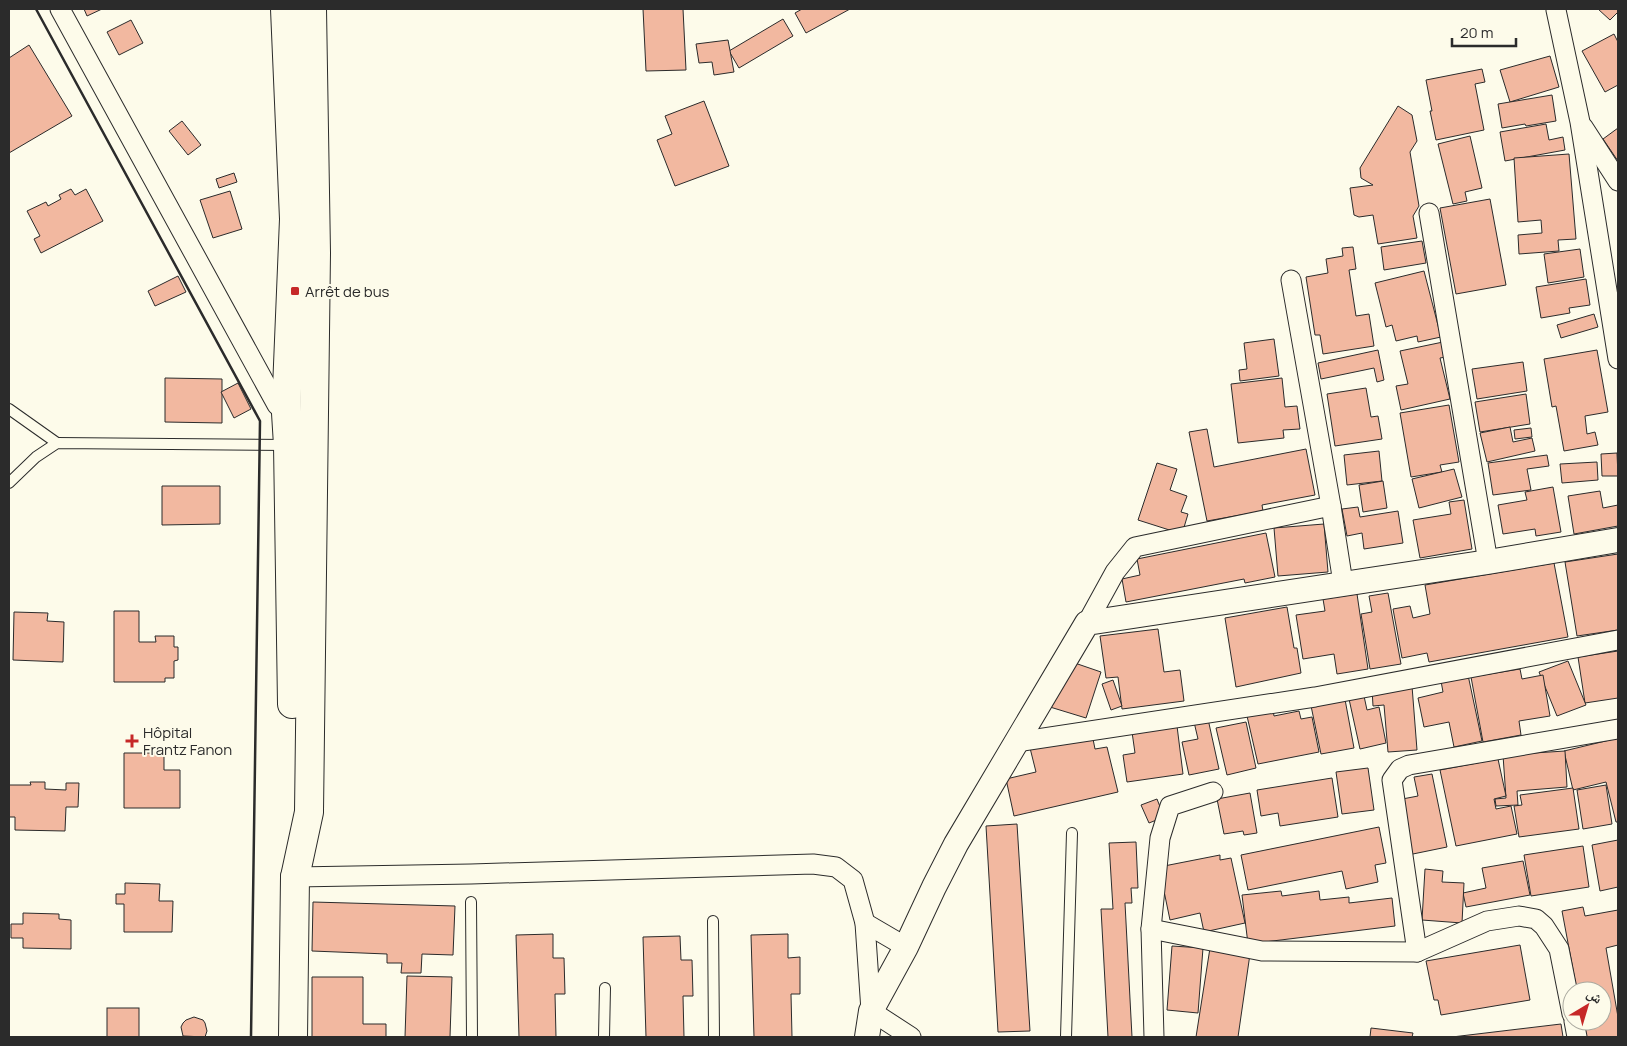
<svg xmlns="http://www.w3.org/2000/svg" width="1627" height="1046" font-family="Manrope,'Noto Naskh Arabic',sans-serif">
  <rect width="100%" height="100%" fill="#fdfbea"/>
  <g fill="#f2b8a0" stroke="#2b2b2b">
    <path d="M 84,9 L 102,9 L 87,16 Z"/>
    <path d="M 643,9 L 683,9 L 686,70 L 646,71 Z"/>
    <path d="M 802,9 L 850,9 L 806,33 L 795,13 Z"/>
    <path d="M 1598,9 L 1618,9 L 1618,12 L 1610,20 Z"/>
    <path d="M 783,19 L 793,36 L 739,68 L 729,51 Z"/>
    <path d="M 131,20 L 143,43 L 119,55 L 107,32 Z"/>
    <path d="M 1614,34 L 1618,42 L 1618,85 L 1605,92 L 1582,51 Z"/>
    <path d="M 728,40 L 734,72 L 714,75 L 712,62 L 699,63 L 696,44 Z"/>
    <path d="M 29,45 L 72,116 L 9,153 L 9,58 Z"/>
    <path d="M 1550,56 L 1559,87 L 1510,102 L 1500,70 Z"/>
    <path d="M 1482,69 L 1485,82 L 1475,84 L 1484,130 L 1436,140 L 1430,111 L 1432,111 L 1426,80 Z"/>
    <path d="M 1552,95 L 1556,121 L 1526,126 L 1525,124 L 1502,128 L 1498,104 Z"/>
    <path d="M 704,101 L 729,166 L 675,186 L 657,140 L 672,134 L 665,116 Z"/>
    <path d="M 1398,106 L 1412,115 L 1417,141 L 1410,152 L 1419,206 L 1413,216 L 1417,238 L 1378,244 L 1373,215 L 1359,217 L 1354,215 L 1350,188 L 1373,185 L 1361,178 L 1360,168 Z"/>
    <path d="M 182,121 L 201,145 L 188,155 L 169,131 Z"/>
    <path d="M 1546,124 L 1549,140 L 1563,137 L 1565,150 L 1505,161 L 1500,132 Z"/>
    <path d="M 1618,128 L 1618,161 L 1603,139 Z"/>
    <path d="M 1470,136 L 1482,188 L 1465,192 L 1467,201 L 1453,204 L 1438,144 Z"/>
    <path d="M 1569,154 L 1576,239 L 1558,240 L 1559,251 L 1519,254 L 1518,235 L 1542,233 L 1541,220 L 1518,222 L 1514,158 Z"/>
    <path d="M 234,173 L 237,182 L 219,188 L 216,179 Z"/>
    <path d="M 71,189 L 75,195 L 86,189 L 103,221 L 41,253 L 34,239 L 40,236 L 27,211 L 46,202 L 48,206 L 61,199 L 59,195 Z"/>
    <path d="M 230,191 L 242,229 L 213,238 L 200,200 Z"/>
    <path d="M 1490,199 L 1506,285 L 1456,294 L 1440,208 Z"/>
    <path d="M 1422,241 L 1426,263 L 1384,270 L 1381,247 Z"/>
    <path d="M 1353,247 L 1356,269 L 1349,270 L 1356,316 L 1369,314 L 1374,346 L 1323,354 L 1320,335 L 1315,335 L 1306,277 L 1328,273 L 1326,259 L 1343,256 L 1342,248 Z"/>
    <path d="M 1580,249 L 1584,277 L 1548,283 L 1544,254 Z"/>
    <path d="M 1424,271 L 1441,337 L 1418,342 L 1417,336 L 1396,341 L 1392,325 L 1386,327 L 1375,283 Z"/>
    <path d="M 178,276 L 186,292 L 155,306 L 148,291 Z"/>
    <path d="M 1586,279 L 1590,305 L 1569,308 L 1570,313 L 1541,318 L 1536,287 Z"/>
    <path d="M 1594,314 L 1598,327 L 1561,338 L 1557,325 Z"/>
    <path d="M 1274,339 L 1279,376 L 1240,381 L 1239,370 L 1247,369 L 1244,343 Z"/>
    <path d="M 1443,342 L 1446,357 L 1440,358 L 1450,399 L 1401,410 L 1396,386 L 1408,384 L 1400,351 Z"/>
    <path d="M 1378,350 L 1384,380 L 1377,382 L 1374,368 L 1321,379 L 1318,363 Z"/>
    <path d="M 1597,350 L 1608,412 L 1585,416 L 1587,434 L 1595,432 L 1598,445 L 1564,451 L 1556,406 L 1552,407 L 1544,359 Z"/>
    <path d="M 1523,362 L 1527,391 L 1477,399 L 1472,369 Z"/>
    <path d="M 165,378 L 222,379 L 222,423 L 165,422 Z"/>
    <path d="M 1282,378 L 1285,407 L 1297,406 L 1300,429 L 1283,430 L 1284,438 L 1238,443 L 1231,384 Z"/>
    <path d="M 238,383 L 251,409 L 234,418 L 221,392 Z"/>
    <path d="M 1366,388 L 1371,417 L 1378,416 L 1382,439 L 1335,446 L 1327,394 Z"/>
    <path d="M 1526,394 L 1530,424 L 1480,432 L 1475,402 Z"/>
    <path d="M 1449,405 L 1459,462 L 1440,465 L 1442,472 L 1411,477 L 1400,413 Z"/>
    <path d="M 1510,427 L 1513,442 L 1532,438 L 1535,451 L 1487,462 L 1480,433 Z"/>
    <path d="M 1531,428 L 1532,437 L 1515,439 L 1514,430 Z"/>
    <path d="M 1207,429 L 1214,467 L 1306,449 L 1315,495 L 1262,505 L 1263,511 L 1207,521 L 1189,432 Z"/>
    <path d="M 1379,451 L 1382,481 L 1347,485 L 1344,455 Z"/>
    <path d="M 1617,453 L 1618,476 L 1602,476 L 1601,454 Z"/>
    <path d="M 1547,455 L 1549,466 L 1527,469 L 1531,490 L 1493,495 L 1488,463 Z"/>
    <path d="M 1597,462 L 1598,480 L 1562,483 L 1560,464 Z"/>
    <path d="M 1157,463 L 1177,469 L 1170,490 L 1187,496 L 1181,512 L 1188,514 L 1182,534 L 1138,520 Z"/>
    <path d="M 1454,469 L 1462,497 L 1419,508 L 1412,479 Z"/>
    <path d="M 1383,481 L 1387,508 L 1363,512 L 1359,485 Z"/>
    <path d="M 162,486 L 220,486 L 220,524 L 162,525 Z"/>
    <path d="M 1553,487 L 1561,532 L 1536,536 L 1535,529 L 1503,534 L 1498,505 L 1527,500 L 1525,492 Z"/>
    <path d="M 1600,491 L 1603,508 L 1618,505 L 1618,526 L 1574,534 L 1568,496 Z"/>
    <path d="M 1464,500 L 1472,549 L 1420,558 L 1413,520 L 1451,514 L 1449,502 Z"/>
    <path d="M 1358,507 L 1360,517 L 1398,511 L 1403,543 L 1364,549 L 1362,533 L 1347,536 L 1342,509 Z"/>
    <path d="M 1324,524 L 1328,572 L 1278,576 L 1274,528 Z"/>
    <path d="M 1266,533 L 1275,577 L 1245,583 L 1244,579 L 1126,602 L 1122,579 L 1140,575 L 1137,559 Z"/>
    <path d="M 1618,554 L 1618,630 L 1577,636 L 1565,562 Z"/>
    <path d="M 1554,563 L 1568,637 L 1429,662 L 1427,653 L 1402,658 L 1393,609 L 1410,606 L 1413,618 L 1430,614 L 1425,585 Z"/>
    <path d="M 1388,593 L 1401,664 L 1370,669 L 1361,614 L 1372,612 L 1369,596 Z"/>
    <path d="M 1357,594 L 1368,669 L 1337,674 L 1334,654 L 1303,659 L 1296,615 L 1325,611 L 1323,599 Z"/>
    <path d="M 1287,607 L 1294,648 L 1297,648 L 1301,673 L 1236,687 L 1225,618 Z"/>
    <path d="M 114,611 L 139,611 L 139,642 L 156,642 L 155,636 L 174,636 L 174,647 L 178,647 L 178,660 L 174,661 L 174,678 L 165,678 L 165,682 L 114,682 Z"/>
    <path d="M 14,612 L 48,613 L 47,621 L 64,622 L 63,662 L 13,660 Z"/>
    <path d="M 1158,629 L 1164,672 L 1180,670 L 1184,701 L 1122,709 L 1118,677 L 1106,678 L 1100,636 Z"/>
    <path d="M 1618,651 L 1618,698 L 1585,703 L 1578,657 Z"/>
    <path d="M 1066,660 L 1101,672 L 1086,718 L 1050,707 Z"/>
    <path d="M 1568,661 L 1586,705 L 1557,716 L 1539,672 Z"/>
    <path d="M 1520,669 L 1522,679 L 1543,675 L 1550,716 L 1519,721 L 1521,735 L 1483,742 L 1471,677 Z"/>
    <path d="M 1468,675 L 1482,741 L 1454,747 L 1449,722 L 1424,727 L 1418,698 L 1443,692 L 1441,681 Z"/>
    <path d="M 1113,680 L 1122,706 L 1111,710 L 1102,684 Z"/>
    <path d="M 1412,686 L 1417,750 L 1388,752 L 1384,705 L 1373,706 L 1372,689 Z"/>
    <path d="M 1344,694 L 1354,748 L 1321,754 L 1310,701 Z"/>
    <path d="M 1364,696 L 1367,710 L 1379,707 L 1386,743 L 1360,749 L 1349,699 Z"/>
    <path d="M 1273,710 L 1274,716 L 1299,711 L 1301,719 L 1312,717 L 1319,752 L 1258,764 L 1247,716 Z"/>
    <path d="M 1208,719 L 1219,769 L 1189,775 L 1182,742 L 1198,739 L 1194,722 Z"/>
    <path d="M 1246,722 L 1256,768 L 1227,775 L 1216,728 Z"/>
    <path d="M 1177,726 L 1183,774 L 1127,782 L 1123,755 L 1135,753 L 1132,732 Z"/>
    <path d="M 1092,734 L 1095,749 L 1107,747 L 1118,792 L 1014,816 L 1006,779 L 1036,772 L 1030,748 Z"/>
    <path d="M 1618,738 L 1618,822 L 1616,822 L 1606,782 L 1573,790 L 1564,751 Z"/>
    <path d="M 1565,751 L 1567,787 L 1517,791 L 1518,805 L 1496,806 L 1495,799 L 1506,798 L 1503,755 Z"/>
    <path d="M 124,753 L 164,753 L 164,770 L 180,770 L 180,808 L 124,808 Z"/>
    <path d="M 1498,759 L 1506,796 L 1494,799 L 1496,809 L 1511,806 L 1517,834 L 1456,846 L 1440,770 Z"/>
    <path d="M 1368,768 L 1374,810 L 1342,814 L 1336,772 Z"/>
    <path d="M 1432,774 L 1447,847 L 1408,855 L 1397,800 L 1418,796 L 1414,777 Z"/>
    <path d="M 1332,778 L 1338,817 L 1280,826 L 1278,813 L 1261,816 L 1257,790 Z"/>
    <path d="M 30,782 L 45,782 L 45,789 L 66,790 L 66,783 L 79,783 L 78,807 L 66,807 L 65,831 L 15,830 L 15,817 L 9,817 L 9,785 L 31,785 Z"/>
    <path d="M 1606,785 L 1612,824 L 1583,829 L 1577,790 Z"/>
    <path d="M 1573,788 L 1579,829 L 1519,837 L 1514,806 L 1522,805 L 1520,795 Z"/>
    <path d="M 1250,793 L 1257,833 L 1244,835 L 1243,831 L 1224,834 L 1217,799 Z"/>
    <path d="M 1157,799 L 1164,817 L 1149,823 L 1141,805 Z"/>
    <path d="M 1017,824 L 1030,1031 L 998,1032 L 986,826 Z"/>
    <path d="M 1379,827 L 1386,863 L 1375,865 L 1378,882 L 1346,889 L 1342,871 L 1248,890 L 1241,855 Z"/>
    <path d="M 1618,840 L 1618,887 L 1600,891 L 1592,845 Z"/>
    <path d="M 1136,842 L 1138,888 L 1131,888 L 1132,903 L 1125,903 L 1132,1037 L 1108,1037 L 1101,909 L 1113,909 L 1109,843 Z"/>
    <path d="M 1583,846 L 1589,887 L 1531,896 L 1524,855 Z"/>
    <path d="M 1220,855 L 1220,860 L 1231,858 L 1245,923 L 1204,932 L 1200,913 L 1170,920 L 1159,867 Z"/>
    <path d="M 1523,861 L 1530,895 L 1466,907 L 1463,893 L 1486,888 L 1482,868 Z"/>
    <path d="M 1425,869 L 1443,871 L 1442,882 L 1464,883 L 1462,923 L 1422,920 Z"/>
    <path d="M 125,883 L 160,884 L 159,901 L 173,901 L 172,932 L 124,932 L 124,904 L 116,904 L 116,894 L 125,894 Z"/>
    <path d="M 1281,891 L 1282,896 L 1319,891 L 1320,900 L 1349,897 L 1349,903 L 1392,898 L 1395,926 L 1248,944 L 1242,895 Z"/>
    <path d="M 313,902 L 455,906 L 453,955 L 422,954 L 421,973 L 401,973 L 402,963 L 387,963 L 387,954 L 312,951 Z"/>
    <path d="M 1583,907 L 1585,916 L 1618,910 L 1618,945 L 1606,948 L 1618,1017 L 1618,1037 L 1585,1037 L 1582,1021 L 1602,1021 L 1602,991 L 1577,991 L 1562,911 Z"/>
    <path d="M 23,913 L 59,914 L 59,919 L 71,920 L 71,949 L 23,948 L 23,938 L 11,938 L 11,924 L 23,924 Z"/>
    <path d="M 553,934 L 553,958 L 564,958 L 565,994 L 555,994 L 556,1037 L 519,1037 L 516,935 Z"/>
    <path d="M 788,934 L 788,958 L 800,957 L 800,994 L 791,994 L 792,1037 L 754,1037 L 751,935 Z"/>
    <path d="M 680,936 L 681,960 L 692,960 L 693,996 L 683,996 L 684,1037 L 646,1037 L 643,937 Z"/>
    <path d="M 1520,945 L 1530,1000 L 1441,1015 L 1438,1000 L 1434,1000 L 1426,961 Z"/>
    <path d="M 1172,946 L 1203,948 L 1198,1013 L 1167,1010 Z"/>
    <path d="M 1210,948 L 1250,954 L 1238,1037 L 1196,1037 Z"/>
    <path d="M 407,976 L 452,977 L 450,1037 L 405,1037 Z"/>
    <path d="M 312,977 L 363,977 L 363,1024 L 386,1024 L 386,1037 L 312,1037 Z"/>
    <rect x="107" y="1008" width="32" height="29"/>
    <path d="M 194,1017 L 203,1020 L 205,1023 L 207,1031 L 205,1037 L 183,1036 L 181,1027 L 183,1023 L 186,1020 Z"/>
    <path d="M 1561,1024 L 1563,1037 L 1452,1037 Z"/>
    <path d="M 1371,1028 L 1413,1033 L 1412,1037 L 1370,1037 Z"/>
  </g>
  <g fill="none" stroke-linecap="round" stroke-linejoin="round">
    <defs>
      <g id="service">
        <path d="M 9,409 L 57,443"/>
        <path d="M 9,483 L 36,457 L 57,443 L 288,445"/>
        <path d="M 471,902 L 472,1037"/>
        <path d="M 713,921 L 714,1037"/>
        <path d="M 604,1037 L 605,988"/>
        <path d="M 1066,1037 L 1072,833"/>
      </g>
      <g id="minor">
        <path d="M 60,9 L 277,405 L 290,416"/>
        <path d="M 1556,10 L 1580,122 L 1618,359"/>
        <path d="M 1583,127 L 1618,181"/>
        <path d="M 1429,213 L 1488,562"/>
        <path d="M 1291,280 L 1331,506 L 1343,583"/>
        <path d="M 1087,623 L 1115,572 L 1135,547 L 1331,506"/>
        <path d="M 1016,742 L 1315,697 L 1618,640"/>
        <path d="M 295,877 L 471,874 L 813,864 L 836,867 L 853,880 L 865,923 L 871,1011 L 911,1037"/>
        <path d="M 865,923 L 906,947"/>
        <path d="M 1151,929 L 1262,951 L 1417,952 L 1487,921 L 1519,916 L 1536,919 L 1544,926 L 1559,949 L 1572,1014"/>
        <path d="M 1417,952 L 1392,780 L 1400,769 L 1409,765 L 1618,729"/>
        <path d="M 1574,1021 L 1577,1037"/>
        <path d="M 1154,1037 L 1151,929 L 1160,838 L 1170,806 L 1213,792"/>
      </g>
      <path id="tertiary" d="M 867,1037 L 871,1011 L 906,947 L 934,887 L 956,844 L 1087,623 L 1488,562 L 1618,540"/>
      <path id="secondary" d="M 293,1037 L 295,877"/>
      <g id="trunk">
        <path d="M 285,9 L 294,219 L 286,413 L 288,445 L 292,704"/>
        <path d="M 295,877 L 309,812 L 316,253 L 312,9"/>
      </g>
    </defs>
    <use href="#service" stroke="#2b2b2b" stroke-width="12"/>
    <use href="#minor" stroke="#2b2b2b" stroke-width="21"/>
    <use href="#tertiary" stroke="#2b2b2b" stroke-width="26"/>
    <use href="#secondary" stroke="#2b2b2b" stroke-width="30"/>
    <use href="#trunk" stroke="#2b2b2b" stroke-width="30"/>
    <use href="#service" stroke="#fdfbea" stroke-width="10"/>
    <use href="#minor" stroke="#fdfbea" stroke-width="19"/>
    <use href="#tertiary" stroke="#fdfbea" stroke-width="24"/>
    <use href="#secondary" stroke="#fdfbea" stroke-width="28"/>
    <use href="#trunk" stroke="#fdfbea" stroke-width="28"/>
    <path stroke="#2b2b2b" stroke-width="2.5" d="M 36,9 L 260,421 L 251,1037"/>
  </g>
  <g fill="#c62828" stroke="#fdfbea" stroke-width="2">
    <rect x="290" y="286" width="10" height="10" rx="2.5"/>
    <path d="M129.5 733.5h5v5h5v5h-5v5h-5v-5h-5v-5h5z"/>
  </g>
  <g text-anchor="middle" dominant-baseline="central" stroke-width="4" stroke-linejoin="round" paint-order="stroke">
    <g font-size="15" fill="#2b2b2b" stroke="#fdfbea" text-anchor="start">
      <text x="305" y="291">Arrêt de bus</text>
      <text x="143" y="732">Hôpital<tspan x="143" dy="17">Frantz Fanon</tspan></text>
    </g>
  </g>
  <rect width="1627" height="1046" fill="none" stroke="#2b2b2b" stroke-width="20"/>
  <g transform="translate(1587 1006) rotate(38)"><circle r="24" fill="#fdfbea" stroke="#a9a89e"/>
  <path d="M0-4L9 19L0 12L-9 19Z" fill="#c62828"/>
  <text y="-8" font-size="14" font-weight="bold" text-anchor="middle" fill="#2b2b2b">ش</text>
  </g>
  <path d="M1452 38v8h64v-8" fill="none" stroke="#2b2b2b" stroke-width="2.5"/>
  <text x="1460" y="38" font-size="15" fill="#2b2b2b" stroke="#fdfbea" stroke-width="4" paint-order="stroke">20 m</text>
</svg>
